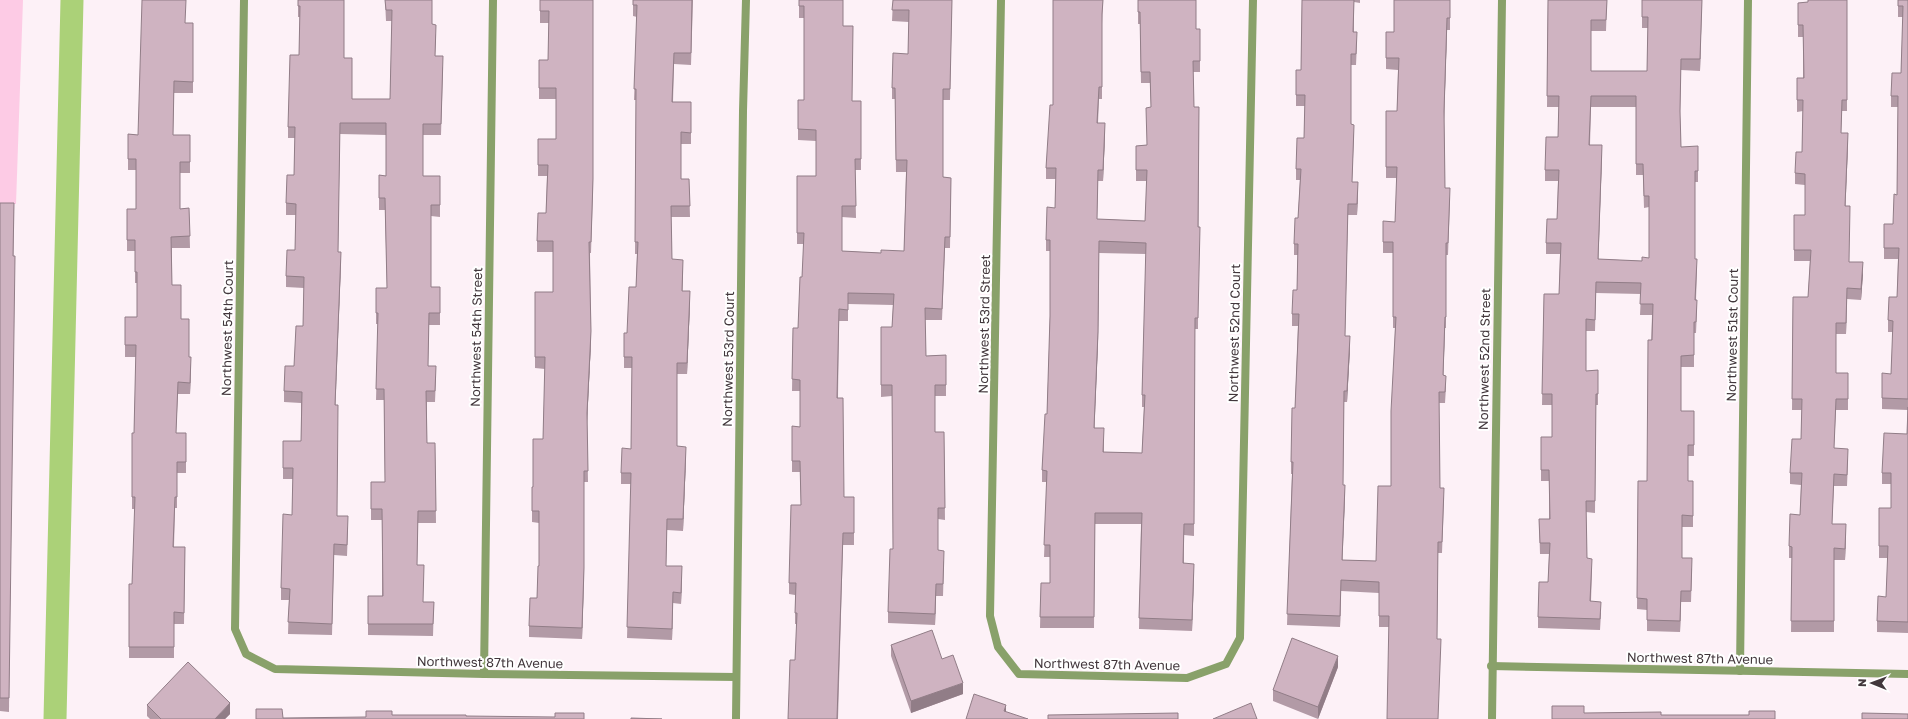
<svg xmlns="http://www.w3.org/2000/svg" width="1908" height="719" font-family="'Golos Text',sans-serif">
  <rect width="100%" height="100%" fill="#fdf1f7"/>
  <path fill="#fdcbe5" d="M 0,0 L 23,0 L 16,204 L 0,204 Z"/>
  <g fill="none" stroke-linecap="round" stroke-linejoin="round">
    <path stroke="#abd178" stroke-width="23" d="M 55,719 L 72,0"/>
    <g stroke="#89a16a" stroke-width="8">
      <path d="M 244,0 L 235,629 L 246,654 L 275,669 L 484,674 L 736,677"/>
      <path d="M 1001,0 L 990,616 L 998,647 L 1019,674 L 1187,678 L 1226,664 L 1240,638 L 1253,0"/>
      <path d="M 1491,666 L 1908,674"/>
      <path d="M 1740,671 L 1748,0"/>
      <path d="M 484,674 L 493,0"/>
      <path d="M 736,719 L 743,111 L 746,0"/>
      <path d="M 1492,719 L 1502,0"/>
    </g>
  </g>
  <g fill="#b29aa6" fill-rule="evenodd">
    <path d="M 298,0 L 344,58 L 352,99 L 390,99 L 392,21 L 386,21 L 385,0 L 432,24 L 436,36 L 435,56 L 443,68 L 441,135 L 423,135 L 423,176 L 440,176 L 440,217 L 431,216 L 431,287 L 440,287 L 440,325 L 429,325 L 428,366 L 436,377 L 435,402 L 427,402 L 427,443 L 435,443 L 436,523 L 418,523 L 417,565 L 423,602 L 434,602 L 433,636 L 368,635 L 368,596 L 382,596 L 382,520 L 371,520 L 371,482 L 385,482 L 384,400 L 376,400 L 378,324 L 376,324 L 376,288 L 387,288 L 385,210 L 379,210 L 379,175 L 386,176 L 386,135 L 340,134 L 338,252 L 341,263 L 335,405 L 337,516 L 348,528 L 347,556 L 334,555 L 332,635 L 288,634 L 289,600 L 281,600 L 281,588 L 292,515 L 293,479 L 283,479 L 283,441 L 301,441 L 301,403 L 284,402 L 284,391 L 294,366 L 303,326 L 304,288 L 286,287 L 286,276 L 295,250 L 296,215 L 286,215 L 286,203 L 294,175 L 295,138 L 288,138 L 288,127 L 299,55 L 300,17 L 298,17 Z"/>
    <path d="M 540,0 L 593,0 L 593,190 L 591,253 L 590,253 L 591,342 L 587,422 L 588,482 L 584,482 L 584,579 L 582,639 L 529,637 L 529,626 L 537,598 L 539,566 L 539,523 L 532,522 L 532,487 L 533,487 L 543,439 L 545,369 L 535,368 L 535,292 L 553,292 L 553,252 L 537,252 L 537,241 L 546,213 L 547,176 L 538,176 L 538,139 L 556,139 L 556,99 L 539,99 L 539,60 L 548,60 L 549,23 L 540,23 Z"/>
    <path d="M 633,0 L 693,0 L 691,65 L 674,64 L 673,102 L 691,113 L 691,144 L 681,144 L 681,179 L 689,179 L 690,217 L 671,217 L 672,259 L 683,271 L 682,291 L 690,303 L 687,374 L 677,374 L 677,446 L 686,458 L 683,531 L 667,530 L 666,566 L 682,578 L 681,604 L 673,603 L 672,640 L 627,638 L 631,484 L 621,484 L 621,473 L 631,449 L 632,368 L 624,368 L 624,333 L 627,333 L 636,287 L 637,254 L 635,254 L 636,100 L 634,100 L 637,17 L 633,16 Z"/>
    <path d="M 799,0 L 843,26 L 852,101 L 861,101 L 861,170 L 855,170 L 856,218 L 842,217 L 842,251 L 881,253 L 904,251 L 906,172 L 896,172 L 895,99 L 892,99 L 892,88 L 908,54 L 909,22 L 892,21 L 893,0 L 952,0 L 950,100 L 943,100 L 943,177 L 951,178 L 950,248 L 945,248 L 942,320 L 925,320 L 926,356 L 946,355 L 946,396 L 935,396 L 935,432 L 944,432 L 945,520 L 938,519 L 938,550 L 944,562 L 943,596 L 936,596 L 935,625 L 888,623 L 888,612 L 893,549 L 892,396 L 881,397 L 881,327 L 892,327 L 893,305 L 848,304 L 848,321 L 839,321 L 838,398 L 844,497 L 854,497 L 854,545 L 843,545 L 838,719 L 788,719 L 795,660 L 797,624 L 795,624 L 795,595 L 789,594 L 789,583 L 801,505 L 800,472 L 792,472 L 792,426 L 800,427 L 800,391 L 792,391 L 793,328 L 798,328 L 802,277 L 804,244 L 797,244 L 797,176 L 816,176 L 816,141 L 798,140 L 798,100 L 804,100 L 804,18 L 799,18 Z"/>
    <path d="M 1053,0 L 1103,0 L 1102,24 L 1102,99 L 1099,99 L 1098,123 L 1105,135 L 1103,181 L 1098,181 L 1097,219 L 1145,221 L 1147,181 L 1136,181 L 1136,146 L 1147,145 L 1151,107 L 1150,83 L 1141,83 L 1140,24 L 1138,24 L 1138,0 L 1196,29 L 1200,29 L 1200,72 L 1193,72 L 1194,107 L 1199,107 L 1198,329 L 1195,329 L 1194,536 L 1184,535 L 1184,563 L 1194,575 L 1192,631 L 1139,629 L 1141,524 L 1095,524 L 1094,628 L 1040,628 L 1041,583 L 1050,583 L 1050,557 L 1044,557 L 1047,482 L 1042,482 L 1042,470 L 1047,414 L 1050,317 L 1050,251 L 1046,251 L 1046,240 L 1055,208 L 1056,179 L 1046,179 L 1046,168 L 1053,105 ZM 1099,253 L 1146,254 L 1142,395 L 1142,407 L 1144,407 L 1142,453 L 1104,452 L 1104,440 L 1094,428 L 1098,343 Z"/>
    <path d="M 1302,0 L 1360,0 L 1360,3 L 1354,2 L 1354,32 L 1357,43 L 1356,65 L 1351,65 L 1351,124 L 1354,136 L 1352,182 L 1358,193 L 1357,215 L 1348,215 L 1345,336 L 1350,348 L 1347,402 L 1344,402 L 1343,485 L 1345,496 L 1342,560 L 1376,561 L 1391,486 L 1395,328 L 1393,328 L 1393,253 L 1383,253 L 1383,242 L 1395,222 L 1397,178 L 1386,178 L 1386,111 L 1397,111 L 1398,70 L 1386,69 L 1386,32 L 1394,32 L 1394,0 L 1450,0 L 1450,30 L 1447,30 L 1444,119 L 1445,188 L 1450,199 L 1448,255 L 1446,255 L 1446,328 L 1445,328 L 1443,375 L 1446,387 L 1445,403 L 1439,403 L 1440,488 L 1444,499 L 1442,553 L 1438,553 L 1437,639 L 1441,650 L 1389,627 L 1379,627 L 1379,593 L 1341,591 L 1340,627 L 1287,625 L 1292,474 L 1291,474 L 1291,462 L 1295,408 L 1298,326 L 1292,326 L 1292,314 L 1297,290 L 1298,255 L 1294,255 L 1294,244 L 1298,218 L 1300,180 L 1296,180 L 1296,169 L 1304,138 L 1305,106 L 1296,106 L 1296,70 L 1301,70 Z"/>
    <path d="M 1548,0 L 1607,0 L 1606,31 L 1591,31 L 1591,71 L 1647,71 L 1648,28 L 1642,28 L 1642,17 L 1702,0 L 1700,71 L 1681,70 L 1680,116 L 1681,147 L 1698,158 L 1698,182 L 1695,182 L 1695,259 L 1697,270 L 1696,300 L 1697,311 L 1696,333 L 1694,333 L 1694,367 L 1681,367 L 1681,411 L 1694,411 L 1694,456 L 1688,456 L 1688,481 L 1693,481 L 1693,527 L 1682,527 L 1682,558 L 1692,569 L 1691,602 L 1681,602 L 1680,632 L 1647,631 L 1647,610 L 1637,609 L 1638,481 L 1647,481 L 1652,315 L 1640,315 L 1641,294 L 1596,293 L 1595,331 L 1586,331 L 1586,371 L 1598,370 L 1598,405 L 1596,405 L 1595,513 L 1586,512 L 1587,558 L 1592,570 L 1591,601 L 1601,613 L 1600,630 L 1538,628 L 1538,617 L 1548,582 L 1549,554 L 1540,554 L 1539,519 L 1549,519 L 1549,481 L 1541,481 L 1541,437 L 1552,437 L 1552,405 L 1542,405 L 1544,294 L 1559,294 L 1560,254 L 1546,254 L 1546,243 L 1557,219 L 1558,181 L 1545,181 L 1545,170 L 1558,137 L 1559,107 L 1547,107 ZM 1591,107 L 1636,107 L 1636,175 L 1643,175 L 1644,208 L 1649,207 L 1649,258 L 1642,261 L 1598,259 L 1602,156 L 1590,145 Z"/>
    <path d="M 1847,0 L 1847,111 L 1842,111 L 1841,133 L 1848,145 L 1845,206 L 1849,262 L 1863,274 L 1861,300 L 1847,299 L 1846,334 L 1836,334 L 1836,373 L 1848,373 L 1848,410 L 1836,410 L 1834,448 L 1848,460 L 1847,486 L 1834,486 L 1832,524 L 1846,536 L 1845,560 L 1834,560 L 1834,632 L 1791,632 L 1792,558 L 1789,558 L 1789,546 L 1800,515 L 1801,485 L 1790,484 L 1790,473 L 1801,439 L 1802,410 L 1792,410 L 1793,297 L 1808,297 L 1810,261 L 1794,261 L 1794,215 L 1805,215 L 1805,185 L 1795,184 L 1795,173 L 1802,152 L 1803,111 L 1797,112 L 1797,78 L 1803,78 L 1803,37 L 1798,37 L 1798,3 Z"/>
    <path d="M 1898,0 L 1908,0 L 1908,633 L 1877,632 L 1877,621 L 1886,597 L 1888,558 L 1879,558 L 1879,508 L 1891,508 L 1891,484 L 1882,484 L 1882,473 L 1907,434 L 1908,410 L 1882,409 L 1882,398 L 1891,374 L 1893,332 L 1888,332 L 1888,320 L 1897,297 L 1898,259 L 1884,259 L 1884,248 L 1893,224 L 1897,195 L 1898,107 L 1891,107 L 1891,96 L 1901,73 L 1903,17 L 1898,17 Z"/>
    <path d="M 186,23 L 193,23 L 193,93 L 174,93 L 173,135 L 190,135 L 190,173 L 180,173 L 180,209 L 189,208 L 190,248 L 172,248 L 172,285 L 181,319 L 191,368 L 190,394 L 178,394 L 176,433 L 186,433 L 186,473 L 177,473 L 177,508 L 175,508 L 174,547 L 185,547 L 184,624 L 174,624 L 174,658 L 129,658 L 129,584 L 132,584 L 135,509 L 132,509 L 132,433 L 134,433 L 136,357 L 125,357 L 125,317 L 137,317 L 137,283 L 135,283 L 135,251 L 127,251 L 127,209 L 136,209 L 136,170 L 128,170 L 128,134 L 138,135 Z"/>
    <path d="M 0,203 L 14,203 L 9,712 L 0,711 Z"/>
    <path d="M 891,645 L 963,694 L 911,713 L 891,656 Z"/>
    <path d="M 1338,667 L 1318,719 L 1273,701 L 1273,690 Z"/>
    <path d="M 147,705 L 230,714 L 225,719 L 150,719 L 147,716 Z"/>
  </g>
  <g fill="#917d87">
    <path d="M 1702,0 L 1700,71 L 1700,59 Z"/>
    <path d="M 1447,18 L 1447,30 L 1444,122 L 1444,111 Z"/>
    <path d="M 1105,123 L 1105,135 L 1103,181 L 1103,170 Z"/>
    <path d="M 1848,133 L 1848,145 L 1845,218 L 1845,206 Z"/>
    <path d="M 1602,145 L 1602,156 L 1598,271 L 1598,259 Z"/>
    <path d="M 1358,182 L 1358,193 L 1357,215 L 1357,204 Z"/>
    <path d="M 1099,241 L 1098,343 L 1094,439 L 1094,428 Z"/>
    <path d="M 341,252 L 341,263 L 335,416 L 335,405 Z"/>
    <path d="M 683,260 L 683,271 L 682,302 L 682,291 Z"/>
    <path d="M 1863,262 L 1863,274 L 1861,300 L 1861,289 Z"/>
    <path d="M 1847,288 L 1847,299 L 1846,334 L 1846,323 Z"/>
    <path d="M 690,291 L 690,303 L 687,374 L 687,363 Z"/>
    <path d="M 1445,317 L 1445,328 L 1443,387 L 1443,375 Z"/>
    <path d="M 591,331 L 591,342 L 587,424 L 587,413 Z"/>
    <path d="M 1350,336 L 1350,348 L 1347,402 L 1347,391 Z"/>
    <path d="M 191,357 L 191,368 L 190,394 L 190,383 Z"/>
    <path d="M 686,447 L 686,458 L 683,531 L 683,519 Z"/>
    <path d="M 1345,485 L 1345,496 L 1342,571 L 1342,560 Z"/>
    <path d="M 1846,524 L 1846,536 L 1845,560 L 1845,549 Z"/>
    <path d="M 1194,564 L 1194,575 L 1192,631 L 1192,620 Z"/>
    <path d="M 682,566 L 682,578 L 681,604 L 681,593 Z"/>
    <path d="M 584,568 L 584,579 L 582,639 L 582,628 Z"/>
    <path d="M 1341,580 L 1341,591 L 1340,627 L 1340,616 Z"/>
    <path d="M 936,584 L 936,596 L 935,625 L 935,614 Z"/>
    <path d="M 1681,591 L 1681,602 L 1680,632 L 1680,621 Z"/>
    <path d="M 673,592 L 673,603 L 672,640 L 672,629 Z"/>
    <path d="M 1338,656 L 1338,667 L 1318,719 L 1318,707 Z"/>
    <path d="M 963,683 L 963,694 L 911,713 L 911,701 Z"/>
    <path d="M 230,703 L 230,714 L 225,719 L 215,719 Z"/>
    <path d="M 1006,705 L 1006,716 L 1004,711 Z"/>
  </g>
  <g fill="#cfb3c1" stroke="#917d87" fill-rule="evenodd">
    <path d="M 142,0 L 186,0 L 185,23 L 193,23 L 193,82 L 174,81 L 173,135 L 190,135 L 190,162 L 180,162 L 180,209 L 189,208 L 190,236 L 171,237 L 172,285 L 181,285 L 181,319 L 189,319 L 189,357 L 191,357 L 190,383 L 178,382 L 176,433 L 186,433 L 186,462 L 177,462 L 177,497 L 175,497 L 173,547 L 185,547 L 184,613 L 174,612 L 174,647 L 129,647 L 129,584 L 132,584 L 135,497 L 132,497 L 132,433 L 134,433 L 136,345 L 125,345 L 125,317 L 137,317 L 137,272 L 135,272 L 135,240 L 127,240 L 127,209 L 136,209 L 136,159 L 128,159 L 128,134 L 138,135 Z"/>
    <path d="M 298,0 L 344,0 L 344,58 L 352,58 L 352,99 L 390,99 L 392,10 L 386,10 L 385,0 L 432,0 L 432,24 L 436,25 L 435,56 L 443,56 L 441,124 L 423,124 L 423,176 L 440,176 L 440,205 L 431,205 L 431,287 L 440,287 L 440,313 L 429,313 L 428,366 L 436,366 L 435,391 L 426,391 L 427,443 L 435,443 L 436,511 L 418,511 L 417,565 L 424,565 L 423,602 L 434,602 L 433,624 L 368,624 L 368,596 L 383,596 L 382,509 L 371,509 L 371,482 L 385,482 L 384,389 L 376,389 L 378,313 L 376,313 L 376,288 L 387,288 L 385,198 L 379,198 L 379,175 L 386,176 L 386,123 L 340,123 L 338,252 L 341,252 L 335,405 L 338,405 L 337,516 L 348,516 L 347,545 L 334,544 L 332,624 L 288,622 L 290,589 L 281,588 L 283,514 L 292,515 L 293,468 L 283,468 L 283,441 L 301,441 L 302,392 L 284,391 L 285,366 L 294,366 L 296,326 L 303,326 L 304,277 L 286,276 L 287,250 L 295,250 L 296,204 L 286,203 L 287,175 L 294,175 L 295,127 L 288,127 L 290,55 L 299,55 L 300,6 L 298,6 Z"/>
    <path d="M 540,0 L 593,0 L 593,179 L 591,242 L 589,242 L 591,331 L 587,413 L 588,471 L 584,471 L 584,568 L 582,628 L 529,626 L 530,598 L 537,598 L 538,566 L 539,566 L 539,511 L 532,511 L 532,487 L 533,487 L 533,439 L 543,439 L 545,357 L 535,357 L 535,292 L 553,292 L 553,241 L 537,241 L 538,213 L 546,213 L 548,165 L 538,165 L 538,139 L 556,139 L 556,88 L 539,88 L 539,60 L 548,60 L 549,11 L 540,11 Z"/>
    <path d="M 633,0 L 692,0 L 691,53 L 674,53 L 672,102 L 691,102 L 691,133 L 681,132 L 681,179 L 689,179 L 690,206 L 671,206 L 672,259 L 683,260 L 682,291 L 690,291 L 687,363 L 677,363 L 677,446 L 686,447 L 683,519 L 667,519 L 666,566 L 682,566 L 681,593 L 673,592 L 672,629 L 627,627 L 631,473 L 621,473 L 622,448 L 631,449 L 632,357 L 624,357 L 624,333 L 627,333 L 629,287 L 636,287 L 638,242 L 635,242 L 636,89 L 634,89 L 637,5 L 633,5 Z"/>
    <path d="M 799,0 L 843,0 L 843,26 L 853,26 L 852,101 L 861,101 L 861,159 L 855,159 L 856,206 L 842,206 L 842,251 L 881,253 L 881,250 L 904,251 L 907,160 L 896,160 L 895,88 L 892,88 L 893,53 L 908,54 L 909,10 L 892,10 L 893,0 L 952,0 L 950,89 L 943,89 L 943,177 L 951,178 L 950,237 L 945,237 L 942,309 L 925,308 L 926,356 L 946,355 L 946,385 L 935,385 L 935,432 L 944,432 L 945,508 L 938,508 L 938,550 L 944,551 L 943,584 L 936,584 L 935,614 L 888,612 L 890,549 L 893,549 L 892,385 L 881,385 L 881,327 L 892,327 L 894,294 L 848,293 L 848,310 L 839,309 L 837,398 L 843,398 L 844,497 L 854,497 L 854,533 L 843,533 L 837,719 L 788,719 L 790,660 L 795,660 L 797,613 L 795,613 L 796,583 L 789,583 L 791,505 L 801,505 L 800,461 L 792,461 L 792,426 L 800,427 L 800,380 L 792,379 L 793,328 L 798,328 L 800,277 L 802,277 L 804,233 L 797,233 L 797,176 L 816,176 L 816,130 L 798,129 L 798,100 L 804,100 L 804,6 L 799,6 Z"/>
    <path d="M 1053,0 L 1103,0 L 1102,14 L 1102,87 L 1099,87 L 1097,123 L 1105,123 L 1103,170 L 1098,170 L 1097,219 L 1145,221 L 1147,170 L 1136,170 L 1136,146 L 1147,145 L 1146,108 L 1151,107 L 1150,72 L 1141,72 L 1140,12 L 1138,12 L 1138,0 L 1196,0 L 1196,29 L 1200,29 L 1200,61 L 1193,61 L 1194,107 L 1199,107 L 1198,227 L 1200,227 L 1198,318 L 1195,318 L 1194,524 L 1184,524 L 1183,563 L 1194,564 L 1192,620 L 1139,618 L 1142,513 L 1095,513 L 1094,617 L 1040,617 L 1041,583 L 1050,583 L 1050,545 L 1044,545 L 1047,471 L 1042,470 L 1045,414 L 1047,414 L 1050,316 L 1050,240 L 1046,240 L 1047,207 L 1055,208 L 1056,168 L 1046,168 L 1050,105 L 1053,105 ZM 1099,241 L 1146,243 L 1142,395 L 1145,395 L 1142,453 L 1103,452 L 1104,428 L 1094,428 L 1098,332 Z"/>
    <path d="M 1302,0 L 1354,0 L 1353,32 L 1357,32 L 1356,54 L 1351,54 L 1351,124 L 1354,125 L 1352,182 L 1358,182 L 1357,204 L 1348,204 L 1345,336 L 1350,336 L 1347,391 L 1344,391 L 1343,485 L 1345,485 L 1342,560 L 1376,561 L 1378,486 L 1391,486 L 1391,411 L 1396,317 L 1393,317 L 1393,242 L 1383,242 L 1383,221 L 1395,222 L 1397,167 L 1386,167 L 1386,111 L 1397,111 L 1399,58 L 1386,58 L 1386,32 L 1394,32 L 1394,0 L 1450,0 L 1450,18 L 1447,18 L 1444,111 L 1445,188 L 1450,188 L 1448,243 L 1446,243 L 1446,317 L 1445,317 L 1443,375 L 1446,376 L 1445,392 L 1439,392 L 1440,488 L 1444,488 L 1442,542 L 1438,542 L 1437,639 L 1441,639 L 1438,719 L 1387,719 L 1389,616 L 1379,616 L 1379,582 L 1341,580 L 1340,616 L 1287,614 L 1293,462 L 1291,462 L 1292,408 L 1295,408 L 1299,314 L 1292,314 L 1293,290 L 1297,290 L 1298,244 L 1294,244 L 1295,218 L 1298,218 L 1301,169 L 1296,169 L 1297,138 L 1304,138 L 1305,95 L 1296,95 L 1296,70 L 1301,70 Z"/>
    <path d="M 1548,0 L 1607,0 L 1606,20 L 1591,20 L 1591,71 L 1647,71 L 1648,17 L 1642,17 L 1642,0 L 1702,0 L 1700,59 L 1681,59 L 1680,111 L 1681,147 L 1698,146 L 1698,171 L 1695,171 L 1695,259 L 1697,259 L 1695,300 L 1697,300 L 1696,322 L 1694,322 L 1694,355 L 1681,356 L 1681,411 L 1694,411 L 1694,445 L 1688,445 L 1688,481 L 1693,481 L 1693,516 L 1682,515 L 1682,558 L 1692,558 L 1691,591 L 1681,591 L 1680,621 L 1647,620 L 1647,599 L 1637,598 L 1638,481 L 1647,481 L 1648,340 L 1652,340 L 1653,304 L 1640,304 L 1641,283 L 1596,282 L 1595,320 L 1586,319 L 1586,371 L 1598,370 L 1598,394 L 1596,394 L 1595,501 L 1586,501 L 1587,558 L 1592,559 L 1590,601 L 1601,602 L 1600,619 L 1538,617 L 1539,582 L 1548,582 L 1550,543 L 1540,543 L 1539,519 L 1550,519 L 1549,470 L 1541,470 L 1541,437 L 1552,437 L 1552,394 L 1542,394 L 1544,294 L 1559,294 L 1561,243 L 1546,243 L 1547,219 L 1557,219 L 1559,170 L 1545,170 L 1546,137 L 1558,137 L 1559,96 L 1547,96 ZM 1591,96 L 1636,96 L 1636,164 L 1643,164 L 1644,196 L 1649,196 L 1649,258 L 1642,257 L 1642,261 L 1598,259 L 1602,145 L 1589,145 Z"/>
    <path d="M 1808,0 L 1847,0 L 1847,100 L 1842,100 L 1841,133 L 1848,133 L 1845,206 L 1850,206 L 1849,262 L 1863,262 L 1861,289 L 1847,288 L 1846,323 L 1836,323 L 1836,373 L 1848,373 L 1848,399 L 1836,399 L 1834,448 L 1848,449 L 1847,475 L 1834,474 L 1832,524 L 1846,524 L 1845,549 L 1834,548 L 1834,621 L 1791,621 L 1792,547 L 1789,546 L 1790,514 L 1800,515 L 1802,473 L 1790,473 L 1792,439 L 1801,439 L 1802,399 L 1792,399 L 1793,297 L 1808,297 L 1811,250 L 1794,250 L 1794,215 L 1805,215 L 1805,174 L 1795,173 L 1796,152 L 1802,152 L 1803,100 L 1797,100 L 1797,78 L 1804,78 L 1803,25 L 1798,25 L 1798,3 L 1808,2 Z"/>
    <path d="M 1898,0 L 1908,0 L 1908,399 L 1882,398 L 1882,373 L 1891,374 L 1893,321 L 1888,320 L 1889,297 L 1897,297 L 1899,248 L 1884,248 L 1884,224 L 1893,224 L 1894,194 L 1897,195 L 1898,96 L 1891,96 L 1892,73 L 1901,73 L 1903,6 L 1898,6 Z"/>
    <path d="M 0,203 L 14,203 L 13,256 L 15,256 L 9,698 L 0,698 Z"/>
    <path d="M 1908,407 L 1908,622 L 1877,621 L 1878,596 L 1886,597 L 1888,546 L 1879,546 L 1879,508 L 1891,508 L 1891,473 L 1882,473 L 1884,433 L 1907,434 Z"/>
    <path d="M 932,630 L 942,659 L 953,655 L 963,683 L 911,701 L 891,645 Z"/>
    <path d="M 1292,638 L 1338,656 L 1318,707 L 1273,690 Z"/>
    <path d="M 188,662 L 230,703 L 215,719 L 161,719 L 147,705 Z"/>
    <path d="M 974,694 L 1006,705 L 1004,711 L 1028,719 L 966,719 Z"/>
    <path d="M 1251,703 L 1257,719 L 1213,719 Z"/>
    <path d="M 1552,706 L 1584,706 L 1584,713 L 1661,712 L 1661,715 L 1749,715 L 1749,711 L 1775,711 L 1775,719 L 1552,719 Z"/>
    <path d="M 256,709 L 282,709 L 283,718 L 366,717 L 366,711 L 392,711 L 392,715 L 466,715 L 466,716 L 555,717 L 555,713 L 584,713 L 584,719 L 256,719 Z"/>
    <path d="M 1178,713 L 1178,719 L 1048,719 L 1048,715 Z"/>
    <path d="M 1862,713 L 1908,714 L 1908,719 L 1862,719 Z"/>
    <path d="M 631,718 L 662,719 L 631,719 Z"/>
  </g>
  <g text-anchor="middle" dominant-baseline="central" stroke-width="4" stroke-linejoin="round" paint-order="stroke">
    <g font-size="13" fill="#42373c" stroke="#fff">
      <text transform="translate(984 324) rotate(-89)">Northwest 53rd Street</text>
      <text transform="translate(227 328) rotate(-89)">Northwest 54th Court</text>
      <text transform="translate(1234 333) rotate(-89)">Northwest 52nd Court</text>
      <text transform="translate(1732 335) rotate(-89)">Northwest 51st Court</text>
      <text transform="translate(476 337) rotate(-89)">Northwest 54th Street</text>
      <text transform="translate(728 359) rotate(-89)">Northwest 53rd Court</text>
      <text transform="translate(1484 359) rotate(-89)">Northwest 52nd Street</text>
      <text transform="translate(1700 658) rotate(1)">Northwest 87th Avenue</text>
      <text transform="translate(490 662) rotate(1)">Northwest 87th Avenue</text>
      <text transform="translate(1107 664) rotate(1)">Northwest 87th Avenue</text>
    </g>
  </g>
  <g transform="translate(1872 683) rotate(271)" stroke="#ffffff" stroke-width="3" paint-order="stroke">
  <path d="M0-3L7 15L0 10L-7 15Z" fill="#42373c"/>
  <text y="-6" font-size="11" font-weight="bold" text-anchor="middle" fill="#42373c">N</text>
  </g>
</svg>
